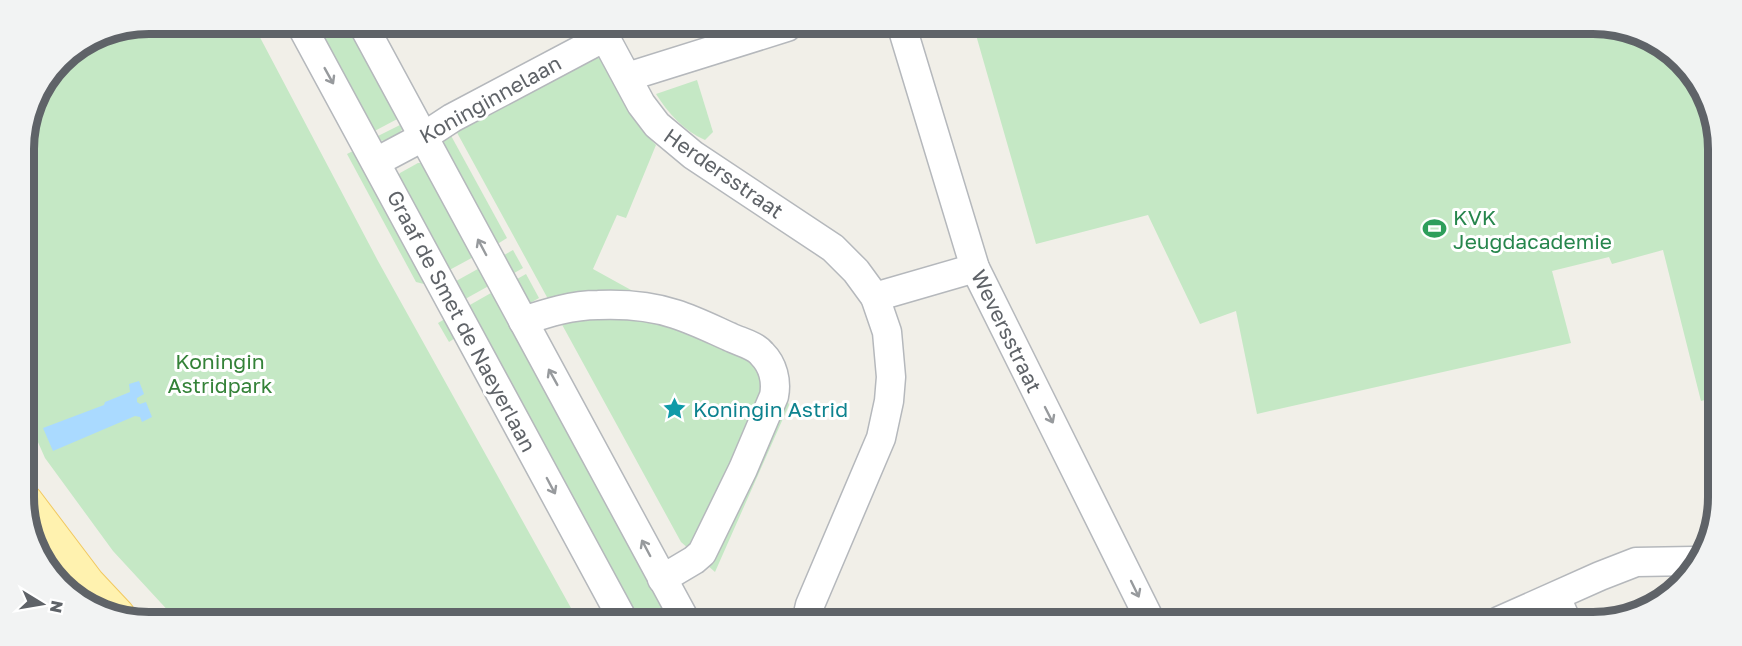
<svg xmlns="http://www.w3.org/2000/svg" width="1742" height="646" font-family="'Golos Text',sans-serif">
  <rect width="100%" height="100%" fill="#f1efe8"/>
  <g fill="#c5e8c5">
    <path d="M 150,24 L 253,24 L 378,261 L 576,617 L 173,616 L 113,551 L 45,458 L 26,415 L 24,141 L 37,94 L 67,55 L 102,33 Z"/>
    <path d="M 307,25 L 354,25 L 403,116 L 367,135 Z"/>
    <path d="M 974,28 L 1632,31 L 1687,67 L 1717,133 L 1713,415 L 1709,399 L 1701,401 L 1663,250 L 1612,264 L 1609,257 L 1552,271 L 1571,343 L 1257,414 L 1236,311 L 1200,324 L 1148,215 L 1036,244 Z"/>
    <path d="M 596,57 L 604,60 L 628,100 L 624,104 L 641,129 L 656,145 L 626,218 L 617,215 L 593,269 L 689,322 L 782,383 L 789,405 L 715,572 L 681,542 L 455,129 Z"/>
    <path d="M 697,80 L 713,132 L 705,140 C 684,131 668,113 656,94 Z"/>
    <path d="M 406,122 C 402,135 385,145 372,139 Z"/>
    <path d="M 449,132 L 507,238 L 491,248 L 441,155 L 442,140 Z"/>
    <path d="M 359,148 L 431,280 L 424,284 L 416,282 L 347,154 Z"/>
    <path d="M 418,163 L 423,163 L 479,254 L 442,274 L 397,178 L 400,173 Z"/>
    <path d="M 513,250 L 523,268 L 507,277 L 497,259 Z"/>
    <path d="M 485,265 L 494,283 L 458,303 L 449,285 Z"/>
    <path d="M 526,274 L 539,298 L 523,307 L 510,283 Z"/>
    <path d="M 498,289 L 676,618 L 629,618 L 461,310 Z"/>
    <path d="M 450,316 L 460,335 L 449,342 L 438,323 Z"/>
  </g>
  <path fill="#aadaff" d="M 139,381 L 144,394 L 137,398 L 137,402 L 140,404 L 146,402 L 152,417 L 142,422 L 140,417 L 135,416 L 53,451 L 43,428 L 104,405 L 105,402 L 130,392 L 129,384 Z"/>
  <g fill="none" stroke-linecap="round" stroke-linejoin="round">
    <defs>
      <g id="minor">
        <path d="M 301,25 L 622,618"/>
        <path d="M 363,25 L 684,618"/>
        <path d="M 599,26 L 641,104 L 657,125 L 693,155 L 833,248 L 856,271 L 875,297 L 887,332 L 891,377 L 889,401 L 881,438 L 810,605 L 807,618"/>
        <path d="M 902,27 L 975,268 L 1150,620"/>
        <path d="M 627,77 L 787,27"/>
        <path d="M 376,162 L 423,137 L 452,118 L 605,37"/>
        <path d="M 875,297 L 975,268"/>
        <path d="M 523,321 C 547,313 572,305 598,305 C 623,304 651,306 675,314 C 694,320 712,329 730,337 C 740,342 755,345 762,354 C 773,365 777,381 774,396 L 743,469 L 702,553 L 694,560 L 662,579"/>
        <path d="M 1556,597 L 1567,622"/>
        <path d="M 1499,621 L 1600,576 L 1636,562 L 1694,561"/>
      </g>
      <path id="major" d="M 26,501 L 88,583 L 118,615"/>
    </defs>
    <use href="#minor" stroke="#b5b8bc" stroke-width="31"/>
    <use href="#major" stroke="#f2c960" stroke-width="35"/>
    <use href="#minor" stroke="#fff" stroke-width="28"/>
    <use href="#major" stroke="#fff2af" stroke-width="33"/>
  </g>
  <defs><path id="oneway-shaft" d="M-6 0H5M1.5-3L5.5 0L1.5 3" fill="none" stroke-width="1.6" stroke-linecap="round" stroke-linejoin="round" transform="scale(1.5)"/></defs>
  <g stroke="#979a9d">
    <use href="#oneway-shaft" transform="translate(329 76) rotate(61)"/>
    <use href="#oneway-shaft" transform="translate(482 247) rotate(-118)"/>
    <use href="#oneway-shaft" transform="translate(553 377) rotate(-119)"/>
    <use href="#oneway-shaft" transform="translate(1049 415) rotate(63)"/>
    <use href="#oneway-shaft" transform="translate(551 486) rotate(62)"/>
    <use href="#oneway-shaft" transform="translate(646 548) rotate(-118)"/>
    <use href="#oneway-shaft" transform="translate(1135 589) rotate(64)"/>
  </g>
  <defs>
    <symbol id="stadium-bare" viewBox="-9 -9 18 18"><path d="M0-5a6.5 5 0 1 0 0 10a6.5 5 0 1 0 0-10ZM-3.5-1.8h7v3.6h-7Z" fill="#2e9e5b" stroke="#fff" stroke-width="2.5" paint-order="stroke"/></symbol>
    <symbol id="sight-bare" viewBox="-9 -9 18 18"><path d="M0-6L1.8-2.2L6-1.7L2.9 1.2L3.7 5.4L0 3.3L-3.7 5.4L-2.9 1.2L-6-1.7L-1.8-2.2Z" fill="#0f9aa8" stroke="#fff" stroke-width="2.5" paint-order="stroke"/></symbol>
  </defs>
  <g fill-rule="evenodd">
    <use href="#stadium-bare" x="1418" y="212" width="33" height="33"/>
    <use href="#sight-bare" x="658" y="392" width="33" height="33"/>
  </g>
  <g text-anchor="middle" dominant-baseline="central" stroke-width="6" stroke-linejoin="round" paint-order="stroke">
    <g font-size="21" fill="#5f6368" stroke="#fff">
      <text transform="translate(490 99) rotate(-29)">Koninginnelaan</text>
      <text transform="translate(724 173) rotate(35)">Herdersstraat</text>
      <text transform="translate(462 321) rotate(62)">Graaf de Smet de Naeyerlaan</text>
      <text transform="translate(1007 331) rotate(64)">Weversstraat</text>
    </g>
    <g font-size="21" fill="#27864d" stroke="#fff" text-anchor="start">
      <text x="1453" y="217">KVK<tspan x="1453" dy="24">Jeugdacademie</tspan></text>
    </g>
    <g font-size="21" fill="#348238" stroke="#fff">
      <text x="220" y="361">Koningin<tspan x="220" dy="24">Astridpark</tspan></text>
    </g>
    <g font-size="21" fill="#0d838f" stroke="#fff" text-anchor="start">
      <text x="693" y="409">Koningin Astrid</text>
    </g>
  </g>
  <path d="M0 0H1742V646H0ZM149 34H1593A115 115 0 0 1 1708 149V497A115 115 0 0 1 1593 612H149A115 115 0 0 1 34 497V149A115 115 0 0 1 149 34Z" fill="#f2f3f3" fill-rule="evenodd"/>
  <path fill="none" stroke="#5f6368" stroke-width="8" d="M149 34H1593A115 115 0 0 1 1708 149V497A115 115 0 0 1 1593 612H149A115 115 0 0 1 34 497V149A115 115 0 0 1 149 34Z"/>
  <g transform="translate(42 604) rotate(101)" stroke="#ffffff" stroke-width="4.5" paint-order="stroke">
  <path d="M0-4.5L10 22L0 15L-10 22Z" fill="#5f6368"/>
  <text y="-9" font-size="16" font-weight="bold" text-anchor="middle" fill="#5f6368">N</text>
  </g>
</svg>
